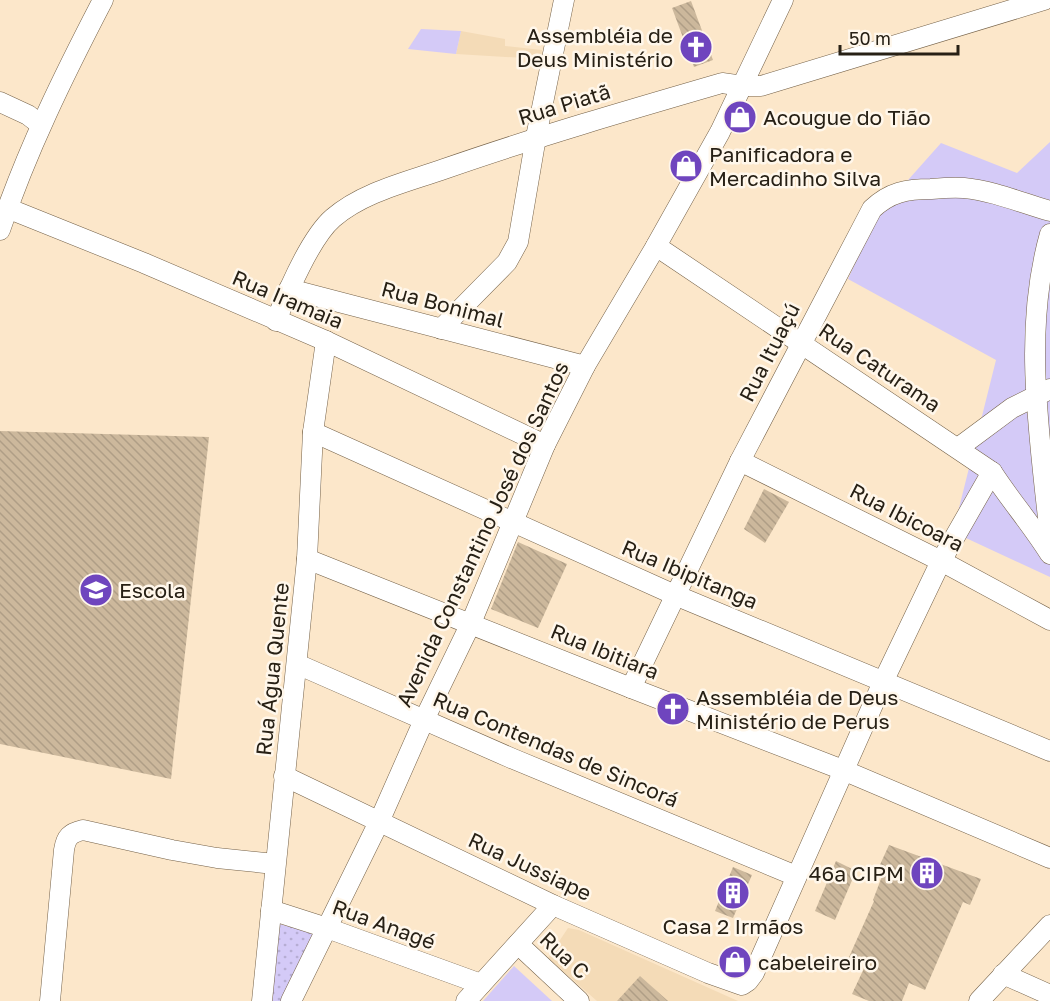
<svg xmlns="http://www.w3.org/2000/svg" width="1050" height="1001" font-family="'Golos Text',sans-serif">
  <defs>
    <pattern id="park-dots" width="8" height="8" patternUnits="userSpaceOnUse" patternTransform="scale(1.5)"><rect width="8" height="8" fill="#d4caf7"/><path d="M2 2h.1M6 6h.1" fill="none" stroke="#b6add3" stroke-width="1.8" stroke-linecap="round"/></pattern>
    <pattern id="building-back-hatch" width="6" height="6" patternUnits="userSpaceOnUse" patternTransform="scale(1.5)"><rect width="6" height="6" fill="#ccb89c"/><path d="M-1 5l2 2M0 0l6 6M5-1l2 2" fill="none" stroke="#af9e86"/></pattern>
  </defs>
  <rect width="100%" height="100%" fill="#fce7ca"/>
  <g fill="#f4dbb7">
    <path d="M 461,31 L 505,39 L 505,46 L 542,50 L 541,59 L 456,54 Z"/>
    <path d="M 568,928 L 579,930 L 738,1001 L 597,1001 L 548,958 Z"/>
  </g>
  <g fill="#d4caf7">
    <path d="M 421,29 L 461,31 L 456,54 L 408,49 Z"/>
    <path d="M 1050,142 L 1050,577 L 953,532 L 996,360 L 848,279 L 876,216 L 941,143 L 1017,173 Z"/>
    <path d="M 514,966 L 552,1001 L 483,1001 Z"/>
  </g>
  <path fill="url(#park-dots)" d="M 276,923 L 316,934 L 282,1001 L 270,1001 Z"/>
  <g fill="url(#building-back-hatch)">
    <path d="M 691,1 L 713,60 L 694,67 L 672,8 Z"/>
    <path d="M 0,431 L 209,437 L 171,779 L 0,744 Z"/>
    <path d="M 764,489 L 789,502 L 765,543 L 744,529 Z"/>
    <path d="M 518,542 L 567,564 L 538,628 L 491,609 Z"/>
    <path d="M 889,845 L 981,879 L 970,905 L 963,902 L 925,990 L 909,983 L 902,1001 L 869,1001 L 852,994 L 866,964 L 849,957 L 874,901 L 873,900 L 884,871 L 878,869 Z"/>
    <path d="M 836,861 L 856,871 L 835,920 L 815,911 Z"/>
    <path d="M 733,867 L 752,875 L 733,918 L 715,911 Z"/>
    <path d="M 640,976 L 668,1001 L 617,1001 Z"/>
  </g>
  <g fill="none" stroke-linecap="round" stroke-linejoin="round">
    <defs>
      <g id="minor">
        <path d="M 0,102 L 28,115 L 41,125"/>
        <path d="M 7,208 L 144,263 L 326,341 L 545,445"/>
        <path d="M 0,230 C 27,150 64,75 103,0"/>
        <path d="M 1050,234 C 1022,332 1040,437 1050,537"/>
        <path d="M 656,246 L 992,472 C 1010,500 1032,525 1050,554"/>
        <path d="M 289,289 L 585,366"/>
        <path d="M 276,321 C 287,293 311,237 333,218 C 363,192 407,182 444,169 C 536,137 629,110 722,83 L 743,86 L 761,86 L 1044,0"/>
        <path d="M 441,329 L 507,262 L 518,242 L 536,137 L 564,0"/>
        <path d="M 313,432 L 675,595 L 1050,751"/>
        <path d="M 958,448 L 1012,408 L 1050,389"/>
        <path d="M 740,461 L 941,561 L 1050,620"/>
        <path d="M 307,559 L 631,688 L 843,770 L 1050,858"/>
        <path d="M 297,664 L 511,758 L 796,876"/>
        <path d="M 631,688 L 740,461 L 872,209 C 890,192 907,189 931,189 C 942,188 954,187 964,188 C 994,191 1022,203 1050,211"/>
        <path d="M 284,776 L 553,905 L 708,973 L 742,985 L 748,981 L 754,973 L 883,682 L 941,561 L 992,472"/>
        <path d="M 271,910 L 327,928 L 481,984"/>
        <path d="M 518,944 L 579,1001"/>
        <path d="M 1003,974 L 1050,995"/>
        <path d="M 50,1001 L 64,850 C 66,837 70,833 83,830 L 172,850 L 217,858 L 275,864"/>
        <path d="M 262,1001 L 307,559 L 313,432 L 326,341"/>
        <path d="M 291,1001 L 379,822 L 424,720 L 471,623 L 545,445 L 585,366 L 656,246 L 720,132 L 783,0"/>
        <path d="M 466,1001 L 553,905"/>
        <path d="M 979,1001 L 1050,925"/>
      </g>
    </defs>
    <use href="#minor" stroke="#746148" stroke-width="21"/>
    <use href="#minor" stroke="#fff" stroke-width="20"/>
  </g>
  <defs>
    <symbol id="church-disc" viewBox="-11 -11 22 22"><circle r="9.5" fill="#6f45be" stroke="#fff7eb"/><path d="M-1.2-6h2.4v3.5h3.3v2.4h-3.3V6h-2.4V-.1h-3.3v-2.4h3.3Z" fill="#fff"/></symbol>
    <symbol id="shop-disc" viewBox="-11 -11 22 22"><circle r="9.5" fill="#6f45be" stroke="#fff7eb"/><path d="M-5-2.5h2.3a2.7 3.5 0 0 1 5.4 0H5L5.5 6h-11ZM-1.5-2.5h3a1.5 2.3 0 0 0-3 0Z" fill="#fff"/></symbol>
    <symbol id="school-disc" viewBox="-11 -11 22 22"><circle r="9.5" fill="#6f45be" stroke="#fff7eb"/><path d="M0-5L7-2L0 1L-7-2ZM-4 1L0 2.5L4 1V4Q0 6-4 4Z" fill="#fff"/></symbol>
    <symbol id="building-disc" viewBox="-11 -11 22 22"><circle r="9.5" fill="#6f45be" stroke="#fff7eb"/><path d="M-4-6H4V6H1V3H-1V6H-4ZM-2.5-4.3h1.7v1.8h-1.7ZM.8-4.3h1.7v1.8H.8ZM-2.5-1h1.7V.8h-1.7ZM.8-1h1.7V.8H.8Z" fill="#fff"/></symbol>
  </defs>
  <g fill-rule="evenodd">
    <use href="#church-disc" x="677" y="28" width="38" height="38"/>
    <use href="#shop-disc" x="721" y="98" width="38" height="38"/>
    <use href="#shop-disc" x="667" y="147" width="38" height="38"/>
    <use href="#school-disc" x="77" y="571" width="38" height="38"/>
    <use href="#church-disc" x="654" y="690" width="38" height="38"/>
    <use href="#building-disc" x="908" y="854" width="38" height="38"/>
    <use href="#building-disc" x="714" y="874" width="38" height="38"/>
    <use href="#shop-disc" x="716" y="943" width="38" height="38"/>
  </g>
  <g text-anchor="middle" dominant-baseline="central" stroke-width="5" stroke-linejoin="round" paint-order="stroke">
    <g font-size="21" fill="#272015" stroke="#fff7eb" text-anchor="start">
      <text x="673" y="35" text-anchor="end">Assembléia de<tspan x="673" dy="24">Deus Ministério</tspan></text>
      <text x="763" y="117">Acougue do Tião</text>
      <text x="709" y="154">Panificadora e<tspan x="709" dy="24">Mercadinho Silva</tspan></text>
      <text x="119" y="590">Escola</text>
      <text x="696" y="697">Assembléia de Deus<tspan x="696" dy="24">Ministério de Perus</tspan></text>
      <text x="904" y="873" text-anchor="end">46ª CIPM</text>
      <text x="733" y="926" text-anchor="middle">Casa 2 Irmãos</text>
      <text x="758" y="962">cabeleireiro</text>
    </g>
    <g font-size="21" fill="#272015" stroke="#fff7eb">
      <text transform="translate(564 104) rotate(-17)">Rua Piatã</text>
      <text transform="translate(288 299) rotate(23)">Rua Iramaia</text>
      <text transform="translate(443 304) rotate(15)">Rua Bonimal</text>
      <text transform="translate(769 352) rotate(-63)">Rua Ituaçú</text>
      <text transform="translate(880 367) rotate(34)">Rua Caturama</text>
      <text transform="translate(907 517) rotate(27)">Rua Ibicoara</text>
      <text transform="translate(482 534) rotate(-65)">Avenida Constantino José dos Santos</text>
      <text transform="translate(690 574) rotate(23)">Rua Ibipitanga</text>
      <text transform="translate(605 651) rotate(22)">Rua Ibitiara</text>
      <text transform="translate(272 669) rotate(-84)">Rua Água Quente</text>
      <text transform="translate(556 749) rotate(23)">Rua Contendas de Sincorá</text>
      <text transform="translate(530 866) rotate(25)">Rua Jussiape</text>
      <text transform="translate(384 924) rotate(20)">Rua Anagé</text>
      <text transform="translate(565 955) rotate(43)">Rua C</text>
    </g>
  </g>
  <path d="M840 45v9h118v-9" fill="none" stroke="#272015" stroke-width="3"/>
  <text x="849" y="45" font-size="18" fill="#272015" stroke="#fff7eb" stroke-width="4.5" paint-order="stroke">50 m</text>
</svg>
